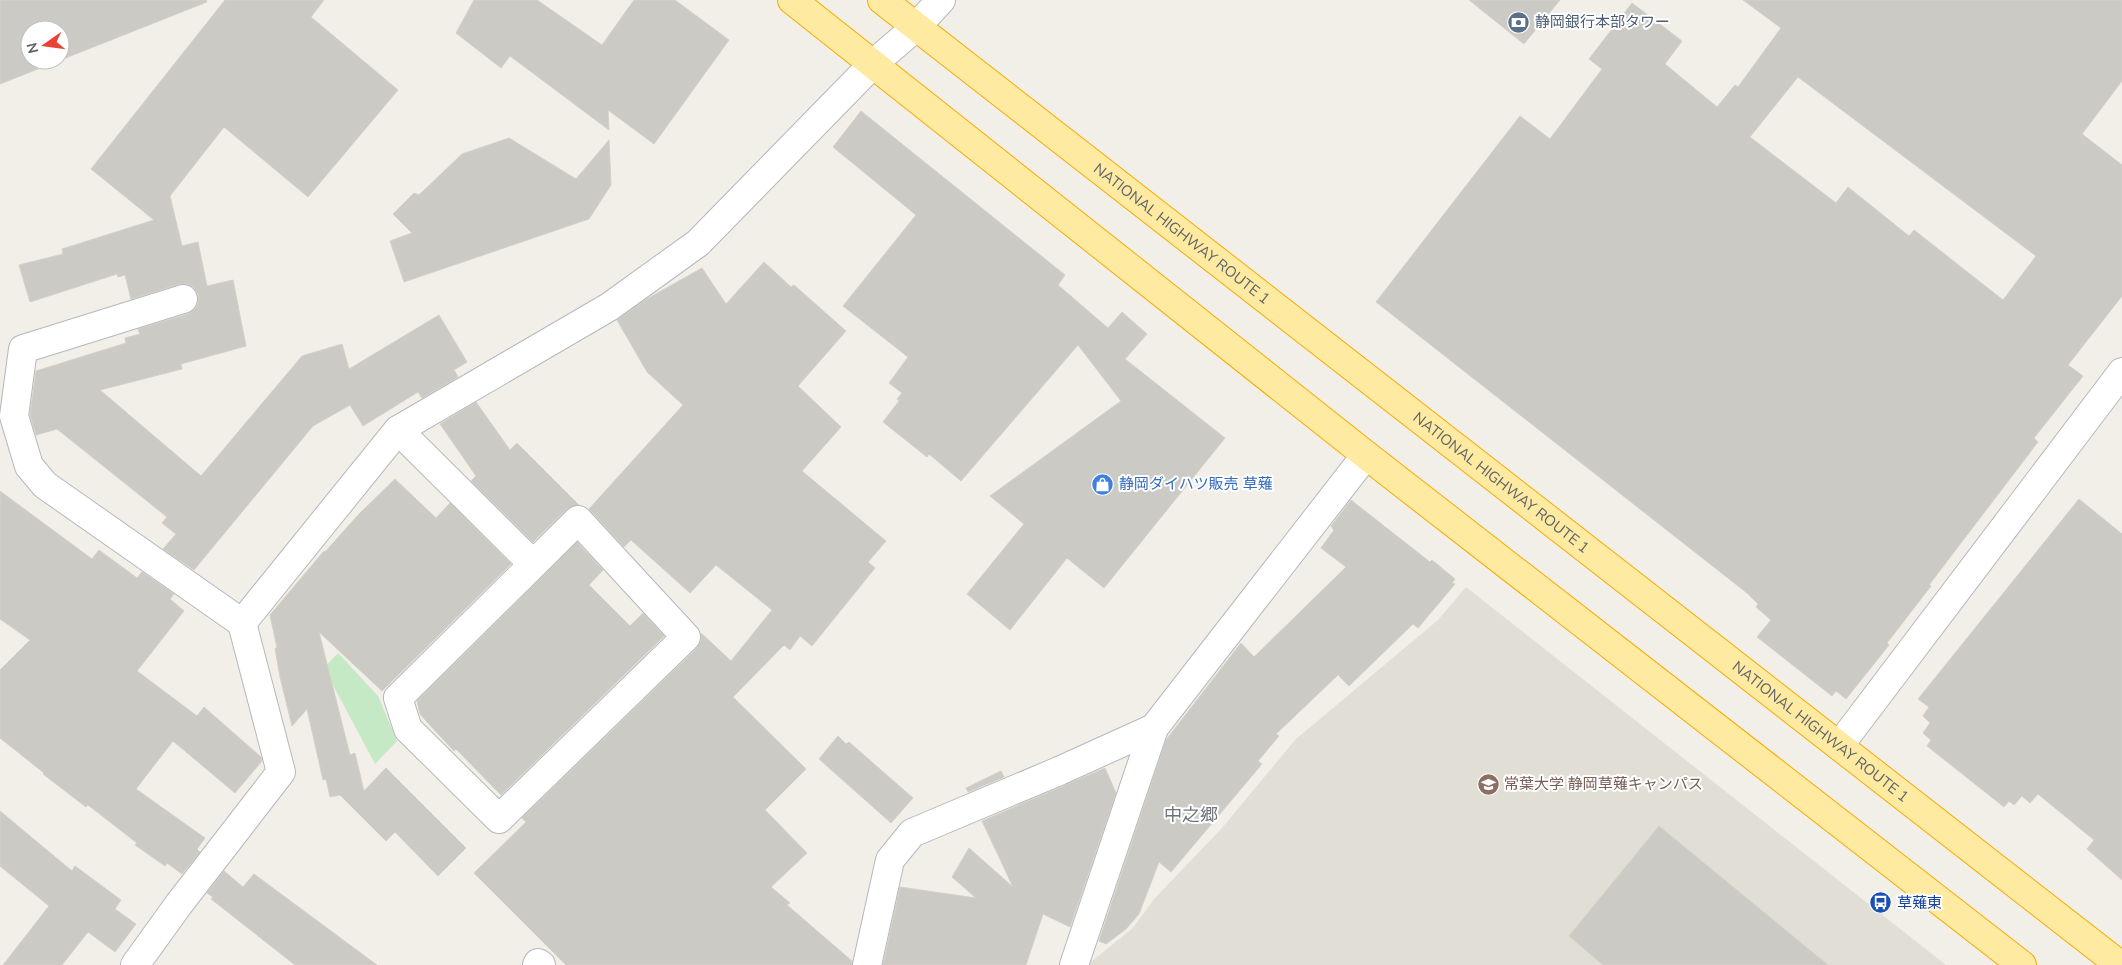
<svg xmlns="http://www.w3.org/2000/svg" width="2122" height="965" font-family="'Nunito Sans','Noto Sans JP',sans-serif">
  <rect width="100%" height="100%" fill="#f1efe8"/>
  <path fill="#e1ded6" d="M 1466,587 L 1946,965 L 1087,965 L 1133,928 L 1155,898 L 1222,828 L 1296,739 L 1438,620 Z"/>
  <path fill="#c5e8c5" d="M 338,653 L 378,696 L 397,741 L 375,764 L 324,668 Z"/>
  <g fill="#cccac5" stroke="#d6d1c6" fill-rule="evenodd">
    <path d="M 0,0 L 206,0 L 207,2 L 0,84 ZM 30,30 L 60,30 L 60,60 L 30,60 Z"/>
    <path d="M 225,0 L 324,0 L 311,17 L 398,90 L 308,197 L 224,127 L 170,196 L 182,246 L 198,242 L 207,286 L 233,280 L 246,346 L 181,364 L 182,369 L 100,390 L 201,476 L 302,356 L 342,344 L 349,369 L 439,315 L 467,362 L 454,370 L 458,377 L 422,398 L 418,392 L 363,426 L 350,405 L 313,426 L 194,570 L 163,549 L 176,534 L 162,523 L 167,517 L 57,429 L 36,435 L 30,415 L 36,371 L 126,343 L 125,338 L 140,334 L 138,329 L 188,314 L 195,309 L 198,303 L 198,294 L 193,287 L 186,284 L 179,284 L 131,299 L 125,275 L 118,277 L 117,274 L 30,302 L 19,265 L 63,254 L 62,249 L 154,220 L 91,169 Z"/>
    <path d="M 474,0 L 537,0 L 602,45 L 634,0 L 675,0 L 729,40 L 654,144 L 608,110 L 609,130 L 510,56 L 501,68 L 456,33 Z"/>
    <path d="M 1469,0 L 1560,0 L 1524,44 Z"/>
    <path d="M 1743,0 L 2122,0 L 2122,81 L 2082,134 L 2122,165 L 2122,296 L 2068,365 L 2083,376 L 2034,438 L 2038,442 L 1929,585 L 1931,586 L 1887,643 L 1889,645 L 1846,699 L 1836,691 L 1832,696 L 1757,637 L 1771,620 L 1756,607 L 1758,604 L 1747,593 L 1376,302 L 1520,116 L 1550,139 L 1602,69 L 1589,59 L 1632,3 L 1682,41 L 1665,64 L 1717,107 L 1735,85 L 1738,87 L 1781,28 ZM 1798,77 L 2036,256 L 2003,300 L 1914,230 L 1909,236 L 1848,187 L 1836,203 L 1750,137 Z"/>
    <path d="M 861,111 L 1065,275 L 1058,285 L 1108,328 L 1122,312 L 1147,334 L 1125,359 L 1225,438 L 1104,588 L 1067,558 L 1010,630 L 967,594 L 1024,524 L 990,496 L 1121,401 L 1078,345 L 961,481 L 929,454 L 927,457 L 883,422 L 899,401 L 897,399 L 902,393 L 889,383 L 908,357 L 843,306 L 916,215 L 833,147 Z"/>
    <path d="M 509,138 L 576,179 L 609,140 L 611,185 L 589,219 L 404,282 L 390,241 L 412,233 L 393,214 L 414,193 L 419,195 L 462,154 Z"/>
    <path d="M 764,262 L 791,287 L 794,285 L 846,331 L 798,386 L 841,427 L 802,471 L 886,541 L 868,562 L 875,568 L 812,646 L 800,636 L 790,650 L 784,645 L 733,697 L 806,769 L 765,810 L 807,853 L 771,887 L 790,903 L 787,905 L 852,961 L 852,965 L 566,965 L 474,873 L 526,822 L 522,818 L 697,648 L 701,641 L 701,633 L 731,661 L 772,610 L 716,565 L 690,593 L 631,540 L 624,547 L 589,509 L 683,405 L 647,372 L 617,320 L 645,300 L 702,268 L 726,304 Z"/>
    <path d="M 476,402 L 510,450 L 517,443 L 579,505 L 567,509 L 533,542 L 471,481 L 476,476 L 440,424 Z"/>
    <path d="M 395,479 L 436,518 L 450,503 L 511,564 L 382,691 L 319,632 L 350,755 L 355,753 L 364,791 L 386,768 L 466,848 L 438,876 L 395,832 L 386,841 L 340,795 L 330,797 L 326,779 L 323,780 L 307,709 L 292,726 L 280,677 L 275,648 L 277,648 L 270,615 L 324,551 L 325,552 L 359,514 Z"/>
    <path d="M 0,491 L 92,559 L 99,550 L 137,578 L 142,572 L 174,594 L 170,599 L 184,611 L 137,671 L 197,716 L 204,707 L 261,757 L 262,761 L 235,793 L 173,741 L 136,789 L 205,838 L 197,849 L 200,852 L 182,874 L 167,863 L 165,866 L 135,845 L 137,843 L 88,805 L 86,807 L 43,774 L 44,773 L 0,738 L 0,670 L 30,640 L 0,619 Z"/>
    <path d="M 2079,499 L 2122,534 L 2122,880 L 2087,849 L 2094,840 L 2038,794 L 2030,803 L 2022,796 L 2014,805 L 2009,801 L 2004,807 L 1927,746 L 1931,740 L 1923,733 L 1930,723 L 1923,716 L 1929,707 L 1918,699 Z"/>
    <path d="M 1351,500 L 1430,562 L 1432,560 L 1455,579 L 1452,583 L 1455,584 L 1418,628 L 1413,624 L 1349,686 L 1338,675 L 1276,734 L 1279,736 L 1258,761 L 1262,764 L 1171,872 L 1159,862 L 1139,914 L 1126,929 L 1106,944 L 1099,941 L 1166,740 L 1241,643 L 1254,657 L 1346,567 L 1321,548 L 1334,530 L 1331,526 Z"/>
    <path d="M 577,542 L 603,570 L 589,585 L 630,626 L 643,613 L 664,636 L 501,795 L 456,749 L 454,751 L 427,722 L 420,714 L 417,701 Z"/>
    <path d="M 838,736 L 846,744 L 849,742 L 913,798 L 891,823 L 819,759 Z"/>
    <path d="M 1105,768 L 1116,793 L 1070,927 L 1043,914 L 1026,965 L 883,965 L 900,887 L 976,898 L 952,877 L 969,848 L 1013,887 L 982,821 Z"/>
    <path d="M 1001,771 L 1004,777 L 968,792 L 966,788 Z"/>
    <path d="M 0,811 L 72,871 L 75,866 L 121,900 L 115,909 L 136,924 L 115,952 L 88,932 L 62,965 L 3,965 L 49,906 L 0,866 Z"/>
    <path d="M 1659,826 L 1828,965 L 1603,965 L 1569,936 Z"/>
    <path d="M 224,871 L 243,887 L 254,874 L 377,965 L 295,965 L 211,899 L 213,897 L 207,893 Z"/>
  </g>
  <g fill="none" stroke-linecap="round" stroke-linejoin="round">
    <defs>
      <g id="minor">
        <path d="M 183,299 L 23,349 L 14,416 L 29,466 L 45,485 L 242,623"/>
        <path d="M 398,430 L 532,563"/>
        <path d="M 578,520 L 686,637 L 499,819 L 408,729 L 398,698 Z"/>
        <path d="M 1839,746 L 2122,372"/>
        <path d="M 135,965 L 179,904 L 281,772 L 242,623 L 398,430 L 609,307 L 698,243 L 873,64 L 916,27 L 941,0"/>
        <path d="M 537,965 L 538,963 L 541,965"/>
        <path d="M 867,965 L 890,860 L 912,833 L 1059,771 L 1154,728 L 1366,455"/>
        <path d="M 1074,965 L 1154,728"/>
      </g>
      <g id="trunk">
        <path d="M 792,0 L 1366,455 L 2022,965"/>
        <path id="s1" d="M 882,0 L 2120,965"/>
      </g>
    </defs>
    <use href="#minor" stroke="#b5b8bc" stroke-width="30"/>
    <use href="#trunk" stroke="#f9ab00" stroke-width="30"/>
    <use href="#minor" stroke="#fff" stroke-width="28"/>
    <use href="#trunk" stroke="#feeaa1" stroke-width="28"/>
  </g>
  <defs>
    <symbol id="bank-disc" viewBox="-11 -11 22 22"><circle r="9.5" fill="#5c6f8a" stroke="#fff"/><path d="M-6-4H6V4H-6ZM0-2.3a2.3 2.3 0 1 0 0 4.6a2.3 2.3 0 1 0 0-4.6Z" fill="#fff"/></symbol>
    <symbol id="shop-disc" viewBox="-11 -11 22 22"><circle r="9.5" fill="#3f7fe0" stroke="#fff"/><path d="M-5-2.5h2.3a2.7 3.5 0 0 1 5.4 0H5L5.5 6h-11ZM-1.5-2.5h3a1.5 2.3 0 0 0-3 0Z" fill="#fff"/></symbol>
    <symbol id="university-disc" viewBox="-11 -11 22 22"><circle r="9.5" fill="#8d6e63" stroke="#fff"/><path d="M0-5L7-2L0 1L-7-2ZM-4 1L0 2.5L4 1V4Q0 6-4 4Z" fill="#fff"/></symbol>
    <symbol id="bus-disc" viewBox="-11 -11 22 22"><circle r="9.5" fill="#1a4fb4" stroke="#fff"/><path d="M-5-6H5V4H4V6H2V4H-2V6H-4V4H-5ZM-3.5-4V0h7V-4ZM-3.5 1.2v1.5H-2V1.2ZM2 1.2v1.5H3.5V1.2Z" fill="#fff"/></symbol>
  </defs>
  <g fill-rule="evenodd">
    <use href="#bank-disc" x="1506" y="10" width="25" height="25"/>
    <use href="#shop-disc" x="1090" y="472" width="25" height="25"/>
    <use href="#university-disc" x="1476" y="772" width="25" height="25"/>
    <use href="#bus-disc" x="1868" y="890" width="25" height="25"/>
  </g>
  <g text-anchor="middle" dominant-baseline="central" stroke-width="4" stroke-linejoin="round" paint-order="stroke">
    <g font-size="15" fill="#4e5e75" stroke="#fff" text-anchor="start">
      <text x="1535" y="22">静岡銀行本部タワー</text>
    </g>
    <g font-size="15" fill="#5f6368" stroke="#fff">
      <text stroke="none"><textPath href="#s1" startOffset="380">NATIONAL HIGHWAY ROUTE 1</textPath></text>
      <text stroke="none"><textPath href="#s1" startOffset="785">NATIONAL HIGHWAY ROUTE 1</textPath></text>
      <text stroke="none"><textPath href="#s1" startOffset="1190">NATIONAL HIGHWAY ROUTE 1</textPath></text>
    </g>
    <g font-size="15" fill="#366cbe" stroke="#fff" text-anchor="start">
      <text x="1119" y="484">静岡ダイハツ販売 草薙</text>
    </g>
    <g font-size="15" fill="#785e54" stroke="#fff" text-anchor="start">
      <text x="1504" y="784">常葉大学 静岡草薙キャンパス</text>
    </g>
    <g font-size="15" fill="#164399" stroke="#fff" text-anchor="start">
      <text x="1897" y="903">草薙東</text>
    </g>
    <g font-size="18" fill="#70757a" stroke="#fff">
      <text x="1191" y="815">中之郷</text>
    </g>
  </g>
  <g transform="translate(45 45) rotate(256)"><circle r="24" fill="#ffffff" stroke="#bfc1c3"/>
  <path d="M0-4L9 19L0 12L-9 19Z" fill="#ea4335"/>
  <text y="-8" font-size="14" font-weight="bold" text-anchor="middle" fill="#5f6368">N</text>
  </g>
</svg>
